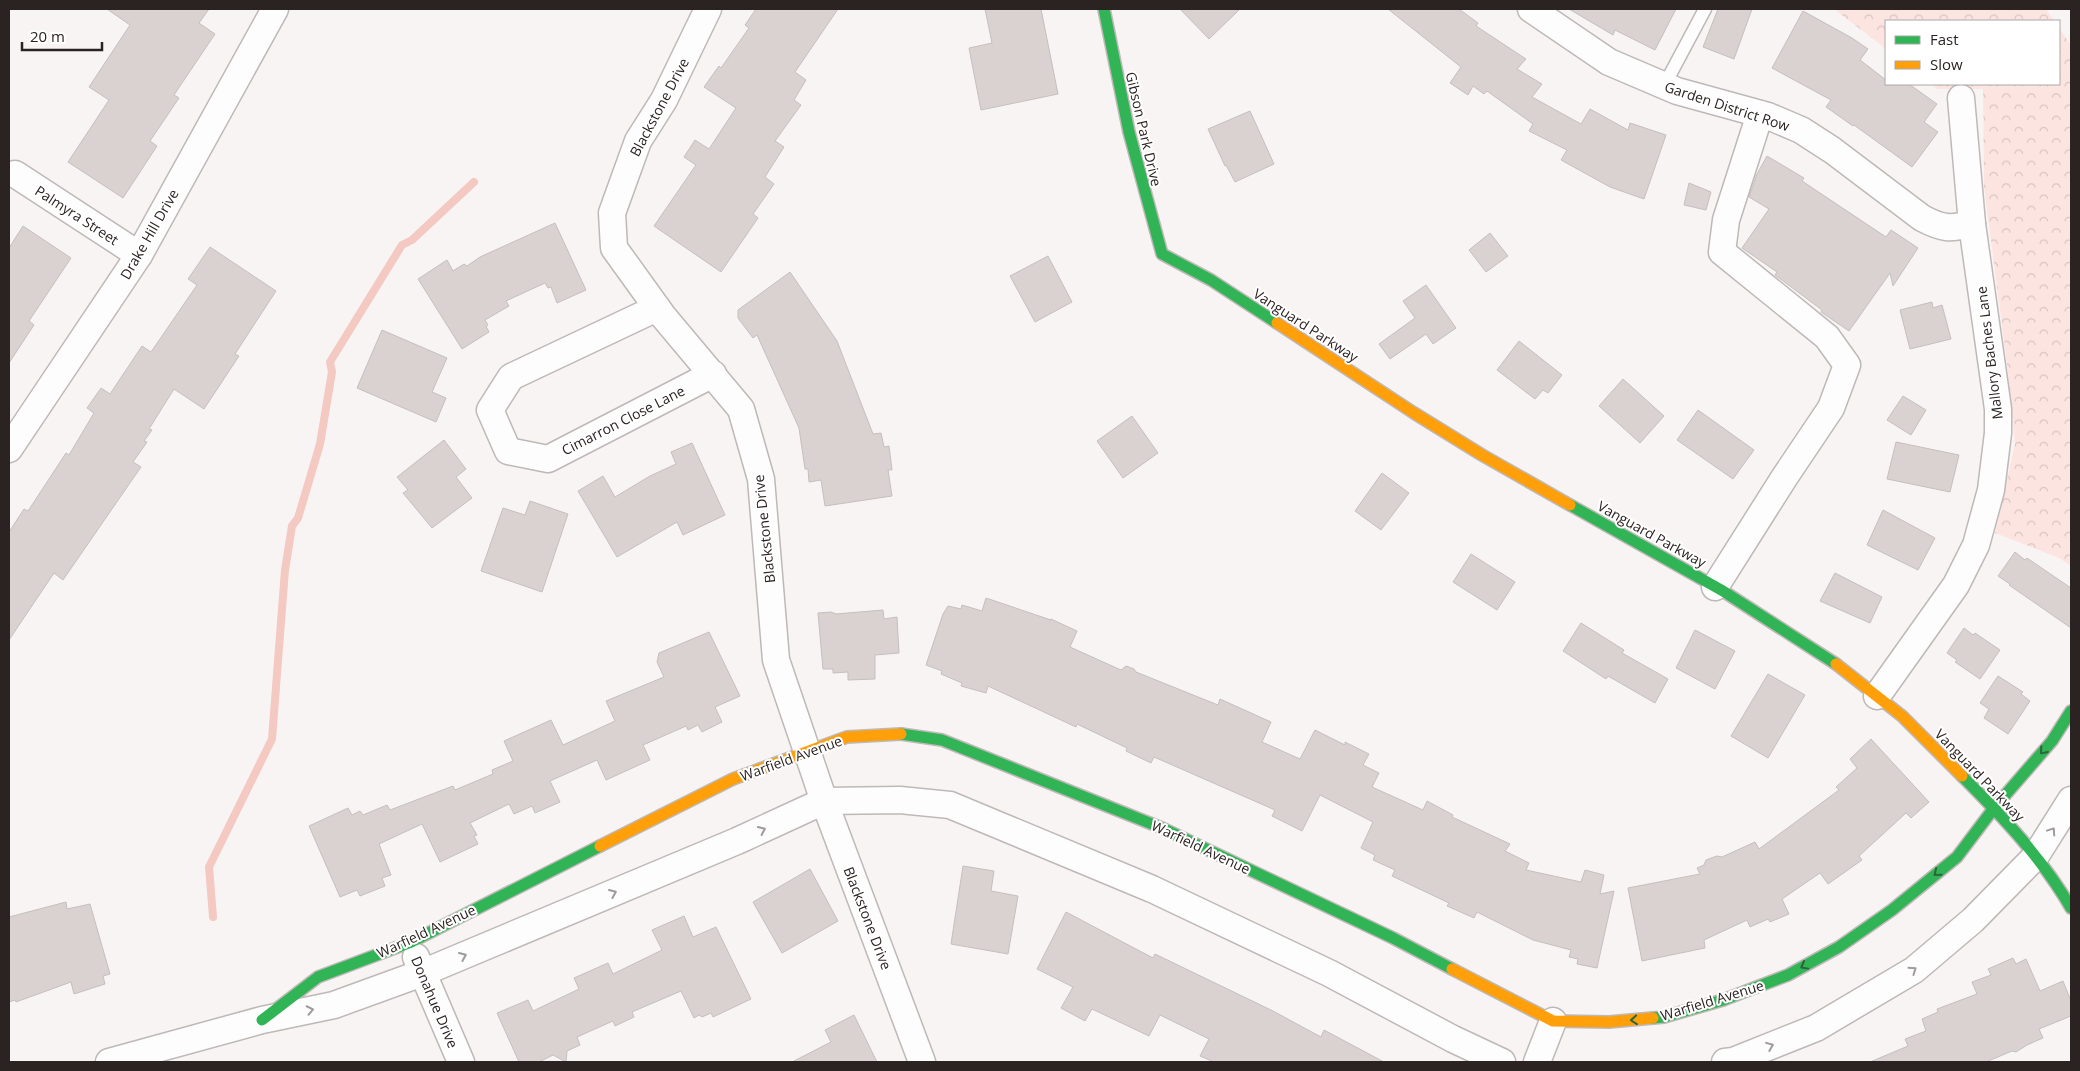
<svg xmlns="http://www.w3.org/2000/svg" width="2080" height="1071" font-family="'Open Sans',sans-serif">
  <defs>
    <pattern id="forest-crowns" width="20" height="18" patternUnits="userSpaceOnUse" patternTransform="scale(1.25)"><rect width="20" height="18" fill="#fce5e1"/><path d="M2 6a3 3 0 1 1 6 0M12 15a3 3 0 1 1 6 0" fill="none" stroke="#d8c4c1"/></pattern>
  </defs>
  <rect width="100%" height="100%" fill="#f9f4f4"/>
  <g fill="url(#forest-crowns)">
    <path d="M 1834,9 L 2046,9 L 2054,21 L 1886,21 L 1886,49 Z"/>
    <path d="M 2059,28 L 2071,45 L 2071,566 L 2059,558 L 1995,533 L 2015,444 L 2007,364 L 1984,187 L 1983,89 L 1937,89 L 1931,84 L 2059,84 Z"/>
  </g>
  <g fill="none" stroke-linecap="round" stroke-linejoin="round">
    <path stroke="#f3c9c2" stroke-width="8" d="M 213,917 L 209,867 L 272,739 L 285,570 L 292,526 L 298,518 L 320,444 L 332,372 L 330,362 L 402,245 L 412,240 L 474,182"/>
  </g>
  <g fill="#d9d2d1" stroke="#c5bfbe">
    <path d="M 107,9 L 209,9 L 199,23 L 215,34 L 174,95 L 179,98 L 150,141 L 157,146 L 123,198 L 68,162 L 109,100 L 89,87 L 130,25 Z"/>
    <path d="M 756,9 L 838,9 L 795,72 L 806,80 L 794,100 L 801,105 L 775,141 L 784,147 L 765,177 L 774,184 L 753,214 L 758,218 L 721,272 L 654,226 L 696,165 L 684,157 L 695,140 L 709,149 L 736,108 L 704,87 L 719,66 L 721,68 L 749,28 L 745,25 Z"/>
    <path d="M 985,9 L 1041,9 L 1058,94 L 981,110 L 969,48 L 992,43 Z"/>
    <path d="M 1180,9 L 1240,9 L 1209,39 Z"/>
    <path d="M 1388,9 L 1459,9 L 1478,23 L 1476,26 L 1526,59 L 1517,69 L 1542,84 L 1532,97 L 1581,124 L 1590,109 L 1628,130 L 1630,123 L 1666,135 L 1644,199 L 1610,187 L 1561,160 L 1567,150 L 1529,131 L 1533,124 L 1487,91 L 1484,94 L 1473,86 L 1468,95 L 1450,83 L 1461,67 Z"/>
    <path d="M 1569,9 L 1676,9 L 1655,50 L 1615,30 L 1613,35 Z"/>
    <path d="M 1718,9 L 1752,9 L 1734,59 L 1703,47 Z"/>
    <path d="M 1803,11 L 1852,38 L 1868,49 L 1860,60 L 1886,80 L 1886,84 L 1909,84 L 1937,104 L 1924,122 L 1938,132 L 1912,167 L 1854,125 L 1853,126 L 1826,107 L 1831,100 L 1772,68 Z"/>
    <path d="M 1250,111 L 1274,164 L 1235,182 L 1226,165 L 1225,166 L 1208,129 Z"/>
    <path d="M 1767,156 L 1804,178 L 1802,181 L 1886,237 L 1891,230 L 1918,248 L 1893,286 L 1890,273 L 1849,331 L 1821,312 L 1822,310 L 1775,275 L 1777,272 L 1742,248 L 1769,209 L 1749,197 L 1757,174 Z"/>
    <path d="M 1689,183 L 1711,192 L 1706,210 L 1684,205 Z"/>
    <path d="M 555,223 L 586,290 L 557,303 L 551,287 L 548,288 L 545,283 L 506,301 L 509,306 L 485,320 L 488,325 L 486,326 L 489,332 L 462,349 L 418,279 L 447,260 L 453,271 L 464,264 L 467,266 L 480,257 Z"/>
    <path d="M 23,226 L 71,258 L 29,321 L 34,325 L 9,363 L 9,248 Z"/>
    <path d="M 1490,233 L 1508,256 L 1486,272 L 1469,250 Z"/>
    <path d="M 210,247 L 276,291 L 235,354 L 239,356 L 204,409 L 174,389 L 149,429 L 152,430 L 144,441 L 147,442 L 133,462 L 141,467 L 63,580 L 54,573 L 9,640 L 9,532 L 24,509 L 28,511 L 66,453 L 69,455 L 94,413 L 87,408 L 101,388 L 110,394 L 142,346 L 151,352 L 197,285 L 188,279 Z"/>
    <path d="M 1048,256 L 1072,302 L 1035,322 L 1010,276 Z"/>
    <path d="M 790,272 L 837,341 L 873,434 L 881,433 L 884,447 L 889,446 L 892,470 L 888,470 L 892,496 L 825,506 L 821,480 L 809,482 L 808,469 L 805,469 L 799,428 L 757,335 L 753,338 L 738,318 L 738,310 Z"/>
    <path d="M 1426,285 L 1456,328 L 1433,344 L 1426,334 L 1390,359 L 1379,344 L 1415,318 L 1403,301 Z"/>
    <path d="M 1932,302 L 1933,308 L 1942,305 L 1951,339 L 1910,349 L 1900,310 Z"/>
    <path d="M 382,330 L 447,358 L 432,392 L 446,398 L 436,422 L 357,388 Z"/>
    <path d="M 1519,341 L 1562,375 L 1548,393 L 1543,390 L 1535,399 L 1497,370 Z"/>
    <path d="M 1623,379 L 1664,416 L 1640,443 L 1599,406 Z"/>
    <path d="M 1903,396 L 1926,410 L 1911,435 L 1887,420 Z"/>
    <path d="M 1698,410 L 1754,450 L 1733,479 L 1677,440 Z"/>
    <path d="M 1132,416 L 1158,453 L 1123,478 L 1097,441 Z"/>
    <path d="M 444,440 L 466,469 L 456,477 L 472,498 L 432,528 L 403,493 L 408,490 L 397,477 Z"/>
    <path d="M 1896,442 L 1959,455 L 1950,492 L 1887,479 Z"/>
    <path d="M 692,443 L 725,515 L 683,535 L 677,522 L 617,557 L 578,491 L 603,476 L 615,497 L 650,476 L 676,464 L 671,452 Z"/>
    <path d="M 1382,473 L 1409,493 L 1381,530 L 1355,511 Z"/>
    <path d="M 530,501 L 568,514 L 542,592 L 481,571 L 503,508 L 525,515 Z"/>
    <path d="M 1883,510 L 1935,538 L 1918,570 L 1867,545 Z"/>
    <path d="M 2015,552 L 2025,560 L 2027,558 L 2071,588 L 2071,628 L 2009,585 L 2010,584 L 1998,576 Z"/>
    <path d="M 1471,554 L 1515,582 L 1497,610 L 1453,582 Z"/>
    <path d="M 1835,573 L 1882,597 L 1870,623 L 1820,601 Z"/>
    <path d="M 986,598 L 1051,620 L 1051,619 L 1077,631 L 1070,647 L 1121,670 L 1126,666 L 1134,669 L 1136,672 L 1218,705 L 1220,699 L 1271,722 L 1262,742 L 1300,759 L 1315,730 L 1345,745 L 1345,742 L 1369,754 L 1363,765 L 1379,773 L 1372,787 L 1423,810 L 1427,801 L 1453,815 L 1452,817 L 1510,844 L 1505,851 L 1529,863 L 1526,870 L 1581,882 L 1585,870 L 1604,875 L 1600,894 L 1614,891 L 1597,968 L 1577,964 L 1578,959 L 1569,957 L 1571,950 L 1533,940 L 1477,912 L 1474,918 L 1447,906 L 1449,903 L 1392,876 L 1395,870 L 1373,860 L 1375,855 L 1361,848 L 1373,822 L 1320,795 L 1302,831 L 1272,816 L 1275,810 L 1154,757 L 1151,763 L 1126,751 L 1127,748 L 1077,724 L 1076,727 L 988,686 L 986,693 L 961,686 L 962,683 L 941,674 L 942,671 L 926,665 L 943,614 L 948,606 L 961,609 L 962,605 L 982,611 Z"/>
    <path d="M 883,610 L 884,619 L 897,617 L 899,653 L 875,655 L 875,679 L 848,680 L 848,672 L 833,673 L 833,669 L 823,669 L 818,613 L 831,612 L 836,614 Z"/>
    <path d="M 1581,623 L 1624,650 L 1622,653 L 1668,679 L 1655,703 L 1608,676 L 1606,679 L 1563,651 Z"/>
    <path d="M 1964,628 L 1973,635 L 1975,633 L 2000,650 L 1980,679 L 1955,662 L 1957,660 L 1947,653 Z"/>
    <path d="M 1695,630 L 1735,651 L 1715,689 L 1676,668 Z"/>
    <path d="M 709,632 L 740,696 L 715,707 L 722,722 L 702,732 L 698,725 L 688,730 L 686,726 L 643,745 L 650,760 L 606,780 L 597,760 L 550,781 L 560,802 L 535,813 L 532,806 L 514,814 L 509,804 L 470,823 L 477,835 L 474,836 L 478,844 L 440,862 L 422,824 L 379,844 L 391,875 L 382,878 L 385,886 L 360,896 L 357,890 L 340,897 L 309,826 L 348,808 L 352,815 L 360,811 L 363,815 L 387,805 L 390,810 L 453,786 L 455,790 L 493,774 L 492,770 L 513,761 L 504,741 L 551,720 L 563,745 L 615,721 L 606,701 L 664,677 L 657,662 L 659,653 Z"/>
    <path d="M 1768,674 L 1805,695 L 1768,758 L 1731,736 Z"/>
    <path d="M 1998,676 L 2023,692 L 2021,694 L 2030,701 L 2008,734 L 1984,718 L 1989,709 L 1980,703 Z"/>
    <path d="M 1871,739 L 1929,802 L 1911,818 L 1906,813 L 1859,856 L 1862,860 L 1828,884 L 1820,873 L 1782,899 L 1789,914 L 1770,922 L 1768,919 L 1750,927 L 1747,920 L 1704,940 L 1705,948 L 1642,961 L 1628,888 L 1700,874 L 1697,868 L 1704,865 L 1706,860 L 1717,856 L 1722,857 L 1755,842 L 1759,849 L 1839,790 L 1836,787 L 1857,768 L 1850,759 Z"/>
    <path d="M 963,866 L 994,871 L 991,891 L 1018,896 L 1008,954 L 951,944 Z"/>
    <path d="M 810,869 L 838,921 L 782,953 L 753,902 Z"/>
    <path d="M 66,902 L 67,909 L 90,904 L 110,974 L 103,976 L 105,984 L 74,994 L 71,982 L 16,1002 L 15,1000 L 9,1002 L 9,917 Z"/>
    <path d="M 1066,912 L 1153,958 L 1155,954 L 1273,1011 L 1321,1037 L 1324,1030 L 1384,1062 L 1214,1062 L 1200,1056 L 1209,1039 L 1160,1015 L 1149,1036 L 1092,1009 L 1085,1021 L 1061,1008 L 1073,987 L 1037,969 Z"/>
    <path d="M 684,916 L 693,937 L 716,927 L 751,999 L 713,1017 L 711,1013 L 702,1017 L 699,1015 L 694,1018 L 681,991 L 632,1012 L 634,1017 L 615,1026 L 613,1021 L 577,1037 L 580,1045 L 567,1051 L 566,1062 L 553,1055 L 539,1062 L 519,1062 L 497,1013 L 528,1000 L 533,1011 L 579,989 L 574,978 L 608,963 L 613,974 L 662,950 L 652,930 Z"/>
    <path d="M 2013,958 L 2016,964 L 2026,959 L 2040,991 L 2063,981 L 2071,1001 L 2071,1016 L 2039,1029 L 2043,1038 L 2027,1045 L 2016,1052 L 2012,1051 L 1986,1062 L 1870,1062 L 1908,1046 L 1905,1039 L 1926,1031 L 1922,1019 L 1938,1012 L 1937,1009 L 1977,994 L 1972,982 L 1991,975 L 1988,969 Z"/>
    <path d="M 854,1015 L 877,1062 L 792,1062 L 831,1042 L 825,1030 Z"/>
  </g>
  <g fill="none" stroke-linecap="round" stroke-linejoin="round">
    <defs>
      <path id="lane" d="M 1664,86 L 1705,9"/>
      <g id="street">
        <path d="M 708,9 L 664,100 L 638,141 L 612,213 L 614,248 L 663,316 L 741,409 L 761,479 L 776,660 L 824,801 L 922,1062"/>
        <path d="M 1531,9 L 1609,62 L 1677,91 L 1768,116 L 1801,130 L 1832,150 L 1922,218 C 1943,229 1949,229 1972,224"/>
        <path d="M 15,174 L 139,255"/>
        <path d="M 657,308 L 511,377 L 490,410 L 508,451 L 548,459 L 713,374"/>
        <path d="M 9,449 L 139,255 L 275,9"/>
        <path d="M 1715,587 L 1784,478 L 1831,408 L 1847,365 L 1827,337 L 1722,252 L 1726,220 L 1760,114"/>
        <path d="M 1877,696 L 1956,585 L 1976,545 L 1991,490 L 1998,433 L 1998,409 L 1972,224 L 1961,98"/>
        <path d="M 416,957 L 461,1062"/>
        <path d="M 109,1062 L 262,1020 L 334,1005 L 422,973 L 737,841 L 824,801 L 900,800 L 950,805 L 1152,889 L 1329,973 L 1453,1039 L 1502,1062"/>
        <path d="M 1537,1062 L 1553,1021"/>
        <path d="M 1725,1062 L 1733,1061 L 1816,1028 L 1914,970 L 1973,920 L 2035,857 L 2071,800"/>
      </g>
      <g id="fast">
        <path d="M 1104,9 L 1129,132 L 1162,254 L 1211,280 L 1277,323"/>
        <path d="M 1570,505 L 1723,591 L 1836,664"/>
        <path d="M 901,734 L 942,740 L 1162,828 L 1393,938 L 1452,969"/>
        <path d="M 1962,776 C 2002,816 2043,859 2071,908"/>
        <path d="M 1653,1018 L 1664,1017 L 1723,1000 L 1788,975 L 1839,947 L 1892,910 L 1957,857 L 1994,808 L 2052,741 L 2071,711"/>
        <path d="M 262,1020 L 318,977 L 411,942 L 600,846"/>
      </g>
      <g id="slow">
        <path d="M 1277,323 L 1414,413 L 1482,455 L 1570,505"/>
        <path d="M 1836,664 L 1902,716 L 1962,776"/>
        <path d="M 600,846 L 733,779 L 847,737 L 901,734"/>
        <path d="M 1452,969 L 1553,1021 L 1609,1022 L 1653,1018"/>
      </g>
    </defs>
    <use href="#lane" stroke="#beb8b7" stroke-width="15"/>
    <use href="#street" stroke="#beb8b7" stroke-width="29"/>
    <use href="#fast" stroke="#beb8b7" stroke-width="14"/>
    <use href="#slow" stroke="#beb8b7" stroke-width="14"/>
    <use href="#lane" stroke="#fefdfd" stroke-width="12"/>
    <use href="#street" stroke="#fefdfd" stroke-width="26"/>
    <use href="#fast" stroke="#30b455" stroke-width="11"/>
    <use href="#slow" stroke="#ff9f0a" stroke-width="11"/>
  </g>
  <defs><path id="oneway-chevron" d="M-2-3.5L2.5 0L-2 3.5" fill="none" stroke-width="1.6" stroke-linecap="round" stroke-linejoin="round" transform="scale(1.25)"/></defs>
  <g stroke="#2d6439">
    <use href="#oneway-chevron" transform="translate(2043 751) rotate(131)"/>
    <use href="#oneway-chevron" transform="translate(1937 873) rotate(141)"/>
    <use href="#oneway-chevron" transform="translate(1804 966) rotate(151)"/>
    <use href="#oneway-chevron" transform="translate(1634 1020) rotate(175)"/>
  </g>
  <g stroke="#9f9b9a">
    <use href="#oneway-chevron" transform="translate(762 830) rotate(-25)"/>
    <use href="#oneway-chevron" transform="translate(2052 831) rotate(-56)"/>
    <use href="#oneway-chevron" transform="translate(613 893) rotate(-23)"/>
    <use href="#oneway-chevron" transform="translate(463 956) rotate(-23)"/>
    <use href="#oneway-chevron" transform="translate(1913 970) rotate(-35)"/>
    <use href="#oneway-chevron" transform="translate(310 1010) rotate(-12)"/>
    <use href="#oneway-chevron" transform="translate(1770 1046) rotate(-22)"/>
  </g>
  <g text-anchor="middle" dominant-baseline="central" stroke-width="4" stroke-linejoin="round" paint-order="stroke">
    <g font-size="14" fill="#2b2322" stroke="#fff">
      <text transform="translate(1727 106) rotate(18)">Garden District Row</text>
      <text transform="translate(659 107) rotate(-62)">Blackstone Drive</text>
      <text transform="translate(1144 129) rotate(77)">Gibson Park Drive</text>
      <text transform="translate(77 215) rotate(33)">Palmyra Street</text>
      <text transform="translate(149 234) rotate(-60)">Drake Hill Drive</text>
      <text transform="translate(1306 325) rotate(33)">Vanguard Parkway</text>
      <text transform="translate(1989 353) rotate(-97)">Mallory Baches Lane</text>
      <text transform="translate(623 420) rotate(-27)">Cimarron Close Lane</text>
      <text transform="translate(764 529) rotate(-96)">Blackstone Drive</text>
      <text transform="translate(1652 534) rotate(29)">Vanguard Parkway</text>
      <text transform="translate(791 758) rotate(-20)">Warfield Avenue</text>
      <text transform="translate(1980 775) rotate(46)">Vanguard Parkway</text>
      <text transform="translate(1201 847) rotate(25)">Warfield Avenue</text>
      <text transform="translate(868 918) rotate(69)">Blackstone Drive</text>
      <text transform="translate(426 931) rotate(-25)">Warfield Avenue</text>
      <text transform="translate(1712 1000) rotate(-17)">Warfield Avenue</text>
      <text transform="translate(435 1002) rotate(67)">Donahue Drive</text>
    </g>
  </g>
  <rect width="2080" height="1071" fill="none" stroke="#2b2322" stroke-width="20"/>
  <rect x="1885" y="20" width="175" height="65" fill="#ffffff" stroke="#aaa7a7"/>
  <rect x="1895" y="36" width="25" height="8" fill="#30b455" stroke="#aaa7a7"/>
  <text x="1930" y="45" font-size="15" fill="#2b2322">Fast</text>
  <rect x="1895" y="61" width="25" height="8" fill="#ff9f0a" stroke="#aaa7a7"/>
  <text x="1930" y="70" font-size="15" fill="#2b2322">Slow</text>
  <path d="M22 42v8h80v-8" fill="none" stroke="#2b2322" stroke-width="2.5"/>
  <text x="30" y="42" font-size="15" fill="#2b2322" stroke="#ffffff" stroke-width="4" paint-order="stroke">20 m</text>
</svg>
